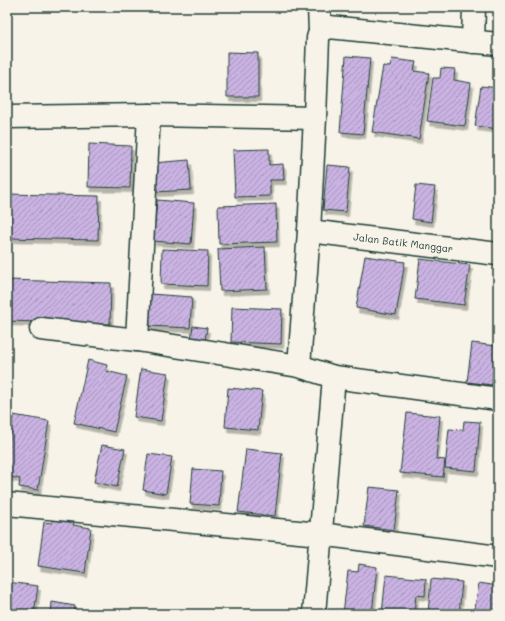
<svg xmlns="http://www.w3.org/2000/svg" width="505" height="621" font-family="Mali,sans-serif">
  <defs>
    <pattern id="building-hatch" width="6" height="6" patternUnits="userSpaceOnUse"><rect width="6" height="6" fill="#cab3e2"/><path d="M-1 1l2-2M0 6l6-6M5 7l2-2" fill="none" stroke="#a393b8"/></pattern>
    <filter id="shadow"><feDropShadow dx="2.5" dy="4.5" stdDeviation="0" flood-color="#0004"/></filter>
  </defs>
  <rect width="100%" height="100%" fill="#f7f3e8"/>
  <filter id="ink" filterUnits="userSpaceOnUse"><feTurbulence type="fractalNoise" baseFrequency=".025" numOctaves="2"/><feDisplacementMap in="SourceGraphic" scale="8" xChannelSelector="R" yChannelSelector="G"/><feConvolveMatrix kernelMatrix="1 2 1 2 8 2 1 2 1" color-interpolation-filters="sRGB"/></filter>
  <g filter="url(#ink)">
    <g fill="url(#building-hatch)" stroke="#1f3d34" filter="url(#shadow)">
      <path d="M 227,52 L 258,53 L 258,97 L 227,97 Z"/>
      <path d="M 346,56 L 370,58 L 363,134 L 340,132 Z"/>
      <path d="M 392,59 L 416,62 L 414,71 L 429,73 L 419,139 L 372,132 L 383,66 L 390,67 Z"/>
      <path d="M 441,68 L 455,69 L 454,80 L 471,83 L 465,126 L 427,121 L 433,78 L 440,78 Z"/>
      <path d="M 481,86 L 498,88 L 498,129 L 475,126 Z"/>
      <path d="M 89,144 L 131,146 L 130,188 L 88,187 Z"/>
      <path d="M 269,149 L 269,165 L 283,164 L 284,180 L 270,180 L 270,196 L 235,197 L 233,150 Z"/>
      <path d="M 189,160 L 191,190 L 155,192 L 153,163 Z"/>
      <path d="M 327,165 L 350,167 L 346,212 L 323,210 Z"/>
      <path d="M 416,185 L 435,187 L 431,222 L 412,219 Z"/>
      <path d="M 7,194 L 99,196 L 98,240 L 7,238 Z"/>
      <path d="M 157,200 L 194,203 L 191,244 L 153,241 Z"/>
      <path d="M 276,204 L 277,242 L 219,244 L 218,206 Z"/>
      <path d="M 265,247 L 267,289 L 220,291 L 218,249 Z"/>
      <path d="M 162,249 L 208,251 L 207,286 L 161,284 Z"/>
      <path d="M 365,256 L 405,262 L 396,315 L 356,308 Z"/>
      <path d="M 420,259 L 470,265 L 464,305 L 415,299 Z"/>
      <path d="M 7,280 L 111,283 L 110,324 L 7,321 Z"/>
      <path d="M 150,294 L 192,297 L 190,328 L 148,326 Z"/>
      <path d="M 232,307 L 282,309 L 281,344 L 231,342 Z"/>
      <path d="M 193,326 L 207,328 L 204,347 L 190,345 Z"/>
      <path d="M 472,343 L 496,346 L 492,385 L 467,382 Z"/>
      <path d="M 88,360 L 107,365 L 106,371 L 127,376 L 114,432 L 74,423 Z"/>
      <path d="M 141,369 L 168,373 L 161,421 L 134,417 Z"/>
      <path d="M 228,388 L 262,391 L 258,430 L 225,427 Z"/>
      <path d="M 407,413 L 440,416 L 436,459 L 445,460 L 443,477 L 400,473 Z"/>
      <path d="M 13,415 L 49,421 L 38,490 L 19,487 L 20,479 L 7,476 L 7,453 Z"/>
      <path d="M 464,421 L 480,422 L 476,471 L 445,468 L 449,429 L 463,430 Z"/>
      <path d="M 102,445 L 125,449 L 117,487 L 94,482 Z"/>
      <path d="M 246,449 L 282,453 L 275,516 L 238,512 Z"/>
      <path d="M 148,454 L 172,457 L 166,494 L 143,490 Z"/>
      <path d="M 193,469 L 221,471 L 219,506 L 190,504 Z"/>
      <path d="M 369,487 L 399,490 L 394,530 L 364,526 Z"/>
      <path d="M 52,518 L 74,521 L 73,525 L 91,528 L 85,573 L 38,566 L 44,522 L 52,523 Z"/>
      <path d="M 359,564 L 377,567 L 372,614 L 343,614 L 348,571 L 358,572 Z"/>
      <path d="M 386,575 L 426,579 L 425,596 L 416,595 L 414,614 L 382,614 Z"/>
      <path d="M 431,579 L 462,582 L 459,614 L 428,614 Z"/>
      <path d="M 7,582 L 38,586 L 34,614 L 7,614 Z"/>
      <path d="M 479,583 L 498,586 L 498,614 L 474,614 Z"/>
      <path d="M 52,602 L 75,606 L 74,614 L 51,614 Z"/>
    </g>
    <g fill="none" stroke-linecap="round" stroke-linejoin="round">
      <defs>
        <g id="minor">
          <path d="M 319,7 L 320,32"/>
          <path d="M 473,42 L 474,7"/>
          <path d="M 7,117 L 149,115 L 315,118 L 318,38 L 320,32 L 329,27 L 498,44"/>
          <path id="s1" d="M 309,231 L 498,254"/>
          <path d="M 41,329 L 137,340 L 299,366 L 334,377 L 498,399"/>
          <path d="M 137,340 L 149,115"/>
          <path d="M 299,366 L 309,231 L 315,118"/>
          <path d="M 7,504 L 320,534 L 498,557"/>
          <path d="M 314,614 L 334,377"/>
        </g>
      </defs>
      <use href="#minor" stroke="#1f3d34" stroke-width="25"/>
      <use href="#minor" stroke="#f7f3e8" stroke-width="22"/>
    </g>
  </g>
  <g text-anchor="middle" dominant-baseline="central" stroke-width="3" stroke-linejoin="round" paint-order="stroke">
    <g font-size="10" fill="#1f3d34" stroke="#f7f3e8">
      <text stroke="none"><textPath href="#s1" startOffset="95">Jalan Batik Manggar</textPath></text>
    </g>
  </g>
  <rect width="505" height="621" fill="none" stroke="#f7f3e8" stroke-width="24"/>
  <rect x="12" y="12" width="481" height="597" fill="none" stroke="#1f3d34" stroke-width="1.5" filter="url(#ink)"/>
</svg>
